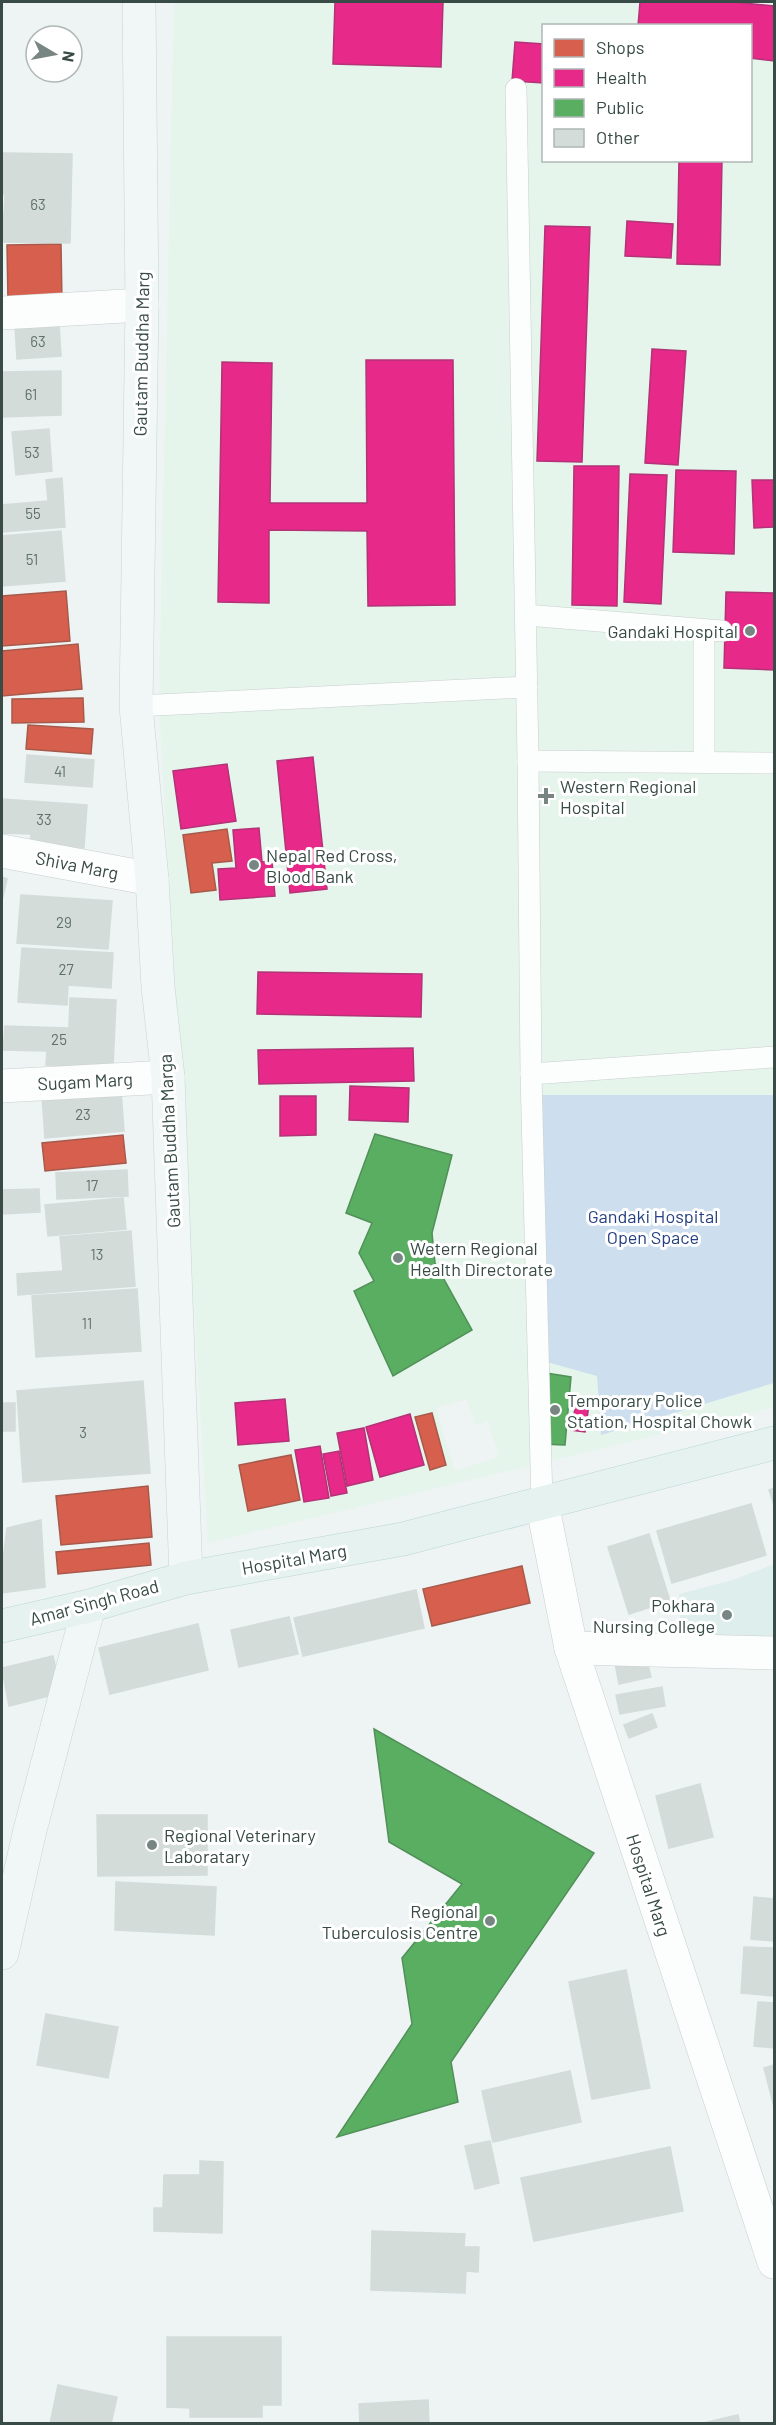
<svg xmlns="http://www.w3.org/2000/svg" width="776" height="2425" font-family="Barlow,sans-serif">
  <rect width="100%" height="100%" fill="#eef3f3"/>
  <path fill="#ddeeec" d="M 774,1564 L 774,1640 L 681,1635 L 679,1594 L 733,1580 Z"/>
  <path fill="#e5f5eb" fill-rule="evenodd" d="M 174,2 L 335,2 L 333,64 L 441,67 L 443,2 L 640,2 L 638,25 L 544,26 L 543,44 L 515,42 L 512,80 L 543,83 L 544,160 L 750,160 L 751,58 L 774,61 L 774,480 L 752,481 L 754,528 L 774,527 L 774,593 L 726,592 L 724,668 L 774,670 L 774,1095 L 532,1095 L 597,1376 L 601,1434 L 774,1383 L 774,1407 L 208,1543 L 159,706 ZM 628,221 L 673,224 L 670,258 L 625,256 ZM 544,226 L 590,228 L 582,462 L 537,460 ZM 652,350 L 678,465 L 677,465 L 645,463 ZM 574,466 L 619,466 L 617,606 L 572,605 ZM 676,470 L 736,471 L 733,554 L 673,552 ZM 630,474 L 667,476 L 661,604 L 624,602 ZM 313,757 L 327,889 L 291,893 L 277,761 ZM 227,764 L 235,821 L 181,829 L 173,772 ZM 259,828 L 262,862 L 272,861 L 274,896 L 221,900 L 218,869 L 236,868 L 233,831 ZM 227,829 L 231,861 L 212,863 L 216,890 L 191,893 L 183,835 ZM 413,1048 L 414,1080 L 259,1050 ZM 351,1086 L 409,1088 L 407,1122 L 349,1120 ZM 280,1096 L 315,1096 L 316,1135 L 280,1135 ZM 375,1134 L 451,1156 L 432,1233 L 435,1263 L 472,1330 L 394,1376 L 354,1292 L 374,1281 L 359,1253 L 372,1223 L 346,1212 ZM 546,1373 L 571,1377 L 565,1444 ZM 467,1399 L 475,1425 L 488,1421 L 499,1457 L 455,1471 L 436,1408 ZM 285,1400 L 289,1441 L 239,1445 L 235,1403 ZM 432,1413 L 446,1465 L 430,1470 L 415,1418 ZM 409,1414 L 381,1477 L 366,1427 ZM 364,1428 L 373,1480 L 347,1485 L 337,1433 ZM 320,1447 L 328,1498 L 304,1502 L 295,1451 ZM 338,1451 L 347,1493 L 332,1496 L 323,1454 ZM 291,1455 L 300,1500 L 248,1511 L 239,1466 Z"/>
  <path fill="#cddeef" d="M 532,1095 L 774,1095 L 774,1383 L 601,1435 L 597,1376 L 529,1357 Z"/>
  <g fill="#d6604d" stroke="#a75a4b" stroke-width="1.5">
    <path d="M 61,244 L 62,302 L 8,302 L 7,245 Z"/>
    <path d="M 66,591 L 70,641 L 2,646 L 2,596 Z"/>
    <path d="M 78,644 L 82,689 L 2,696 L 2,651 Z"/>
    <path d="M 83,698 L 84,722 L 12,723 L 12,699 Z"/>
    <path d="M 28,725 L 93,729 L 91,754 L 26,749 Z"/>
    <path d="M 227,829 L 232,861 L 212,863 L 216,890 L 191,893 L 183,835 Z"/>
    <path d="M 123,1135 L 126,1163 L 45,1171 L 42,1143 Z"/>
    <path d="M 432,1413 L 446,1465 L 430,1470 L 415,1417 Z"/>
    <path d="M 291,1455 L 300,1500 L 248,1511 L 239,1465 Z"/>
    <path d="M 148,1486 L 152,1537 L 61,1545 L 56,1496 Z"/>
    <path d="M 149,1543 L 151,1565 L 58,1574 L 56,1552 Z"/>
    <path d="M 522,1566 L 530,1603 L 432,1626 L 423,1589 Z"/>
  </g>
  <g fill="#e7298a" stroke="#b23376" stroke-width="1.5">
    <path d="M 335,2 L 443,2 L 441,67 L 333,64 Z"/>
    <path d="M 640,2 L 733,2 L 774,6 L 774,61 L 750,58 L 750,26 L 638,26 Z"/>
    <path d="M 515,42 L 544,44 L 544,83 L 512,81 Z"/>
    <path d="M 679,160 L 722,160 L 720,265 L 677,264 Z"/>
    <path d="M 627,221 L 673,224 L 671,258 L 625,256 Z"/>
    <path d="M 545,226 L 590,227 L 582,462 L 537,461 Z"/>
    <path d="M 652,349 L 686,351 L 678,465 L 645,463 Z"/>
    <path d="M 366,360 L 453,360 L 455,605 L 368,606 L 367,531 L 269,530 L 269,603 L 218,602 L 222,362 L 272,363 L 270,503 L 367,503 Z"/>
    <path d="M 574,466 L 619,466 L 617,606 L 572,605 Z"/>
    <path d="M 676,470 L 736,471 L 734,554 L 673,552 Z"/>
    <path d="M 630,474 L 667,475 L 661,604 L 624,602 Z"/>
    <path d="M 752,480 L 774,480 L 774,527 L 754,528 Z"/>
    <path d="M 726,592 L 774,593 L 774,670 L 724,668 Z"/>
    <path d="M 313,757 L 327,889 L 290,893 L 277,761 Z"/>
    <path d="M 227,764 L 236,821 L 181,829 L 173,771 Z"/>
    <path d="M 259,828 L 262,862 L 272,861 L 275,896 L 220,900 L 218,869 L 236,868 L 233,830 Z"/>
    <path d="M 258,972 L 422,974 L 421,1017 L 257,1014 Z"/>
    <path d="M 413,1048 L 414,1081 L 259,1084 L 258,1050 Z"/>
    <path d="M 350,1086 L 409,1088 L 408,1122 L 349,1120 Z"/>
    <path d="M 280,1096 L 316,1096 L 316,1135 L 280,1136 Z"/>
    <path d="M 285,1399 L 289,1441 L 238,1445 L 235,1403 Z"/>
    <path d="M 576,1403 L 589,1405 L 585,1432 L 571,1430 Z"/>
    <path d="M 410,1414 L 424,1465 L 380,1477 L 366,1427 Z"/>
    <path d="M 364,1428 L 373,1480 L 347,1486 L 337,1433 Z"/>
    <path d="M 320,1446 L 329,1498 L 304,1502 L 295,1450 Z"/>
    <path d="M 339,1451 L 347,1493 L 331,1496 L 323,1454 Z"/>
  </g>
  <g fill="#5aae61" stroke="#509059" stroke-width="1.5">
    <path d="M 375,1134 L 452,1155 L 432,1233 L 435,1263 L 472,1330 L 393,1376 L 354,1291 L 374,1281 L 359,1253 L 372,1223 L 346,1213 Z"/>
    <path d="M 546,1373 L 571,1377 L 565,1445 L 539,1444 Z"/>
    <path d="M 374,1729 L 594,1853 L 451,2062 L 458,2102 L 337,2137 L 412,2024 L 402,1958 L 462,1884 L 389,1842 Z"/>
  </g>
  <g fill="#d4dcda" stroke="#d3dcda" stroke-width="1.5">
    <path d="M 2,153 L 72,154 L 70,243 L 2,242 L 2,214 L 4,215 L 5,194 L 2,194 Z"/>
    <path d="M 59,324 L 61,356 L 17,359 L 15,326 Z"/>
    <path d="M 61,371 L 61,415 L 2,417 L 2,372 Z"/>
    <path d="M 49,429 L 52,471 L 16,475 L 12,432 Z"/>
    <path d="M 62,478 L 65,527 L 2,532 L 2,505 L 48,501 L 46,480 Z"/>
    <path d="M 61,531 L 65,581 L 2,586 L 2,536 Z"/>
    <path d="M 27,755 L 94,760 L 92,787 L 25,782 Z"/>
    <path d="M 2,799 L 87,805 L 84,848 L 30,844 L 31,834 L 2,833 Z"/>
    <path d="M 2,877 L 7,879 L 2,901 Z"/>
    <path d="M 21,895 L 112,901 L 108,949 L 17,943 Z"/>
    <path d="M 22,948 L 113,953 L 111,988 L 68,985 L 67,1005 L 18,1002 Z"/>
    <path d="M 70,998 L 116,1000 L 113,1068 L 46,1065 L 47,1051 L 3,1050 L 5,1026 L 69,1028 Z"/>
    <path d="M 121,1091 L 124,1131 L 45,1138 L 42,1097 Z"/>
    <path d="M 127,1170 L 128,1196 L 57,1199 L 56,1173 Z"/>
    <path d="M 39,1189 L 40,1212 L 2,1214 L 2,1190 Z"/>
    <path d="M 123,1198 L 126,1229 L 48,1236 L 45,1205 Z"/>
    <path d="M 131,1231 L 135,1286 L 18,1295 L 17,1274 L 63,1271 L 60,1237 Z"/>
    <path d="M 137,1289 L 141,1351 L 36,1357 L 32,1296 Z"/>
    <path d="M 143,1381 L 150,1473 L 23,1482 L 17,1391 Z"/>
    <rect x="2" y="1403" width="13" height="28"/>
    <path d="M 774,1488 L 774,1505 L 769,1490 Z"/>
    <path d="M 751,1504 L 766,1555 L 672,1583 L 657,1531 Z"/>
    <path d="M 41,1520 L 45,1587 L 2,1593 L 2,1568 L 7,1528 Z"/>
    <path d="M 649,1534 L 670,1601 L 629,1614 L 608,1547 Z"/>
    <path d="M 416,1590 L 424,1628 L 303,1656 L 294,1618 Z"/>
    <path d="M 289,1617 L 298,1654 L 239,1667 L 231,1630 Z"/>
    <path d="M 198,1624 L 208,1670 L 110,1694 L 99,1648 Z"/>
    <path d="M 53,1656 L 61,1693 L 9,1706 L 2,1668 Z"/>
    <path d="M 646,1657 L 651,1677 L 619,1684 L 615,1663 Z"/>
    <path d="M 662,1687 L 665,1706 L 620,1714 L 616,1695 Z"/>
    <path d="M 652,1714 L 657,1727 L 629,1738 L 624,1725 Z"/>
    <path d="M 700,1784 L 713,1837 L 669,1848 L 656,1796 Z"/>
    <path d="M 97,1815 L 207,1815 L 207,1875 L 98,1876 Z"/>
    <path d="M 116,1882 L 216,1887 L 214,1935 L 115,1930 Z"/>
    <path d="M 754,1897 L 774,1899 L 774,1941 L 751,1939 Z"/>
    <path d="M 744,1947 L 774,1948 L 774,1996 L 741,1993 Z"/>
    <path d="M 626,1970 L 650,2088 L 592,2099 L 569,1982 Z"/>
    <path d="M 758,2002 L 774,2003 L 774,2048 L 754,2046 Z"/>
    <path d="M 46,2014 L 118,2027 L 108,2078 L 37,2065 Z"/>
    <path d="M 774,2065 L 774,2107 L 764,2068 Z"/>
    <path d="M 570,2071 L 581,2122 L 493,2142 L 482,2091 Z"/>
    <path d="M 490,2141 L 499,2183 L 475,2189 L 465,2146 Z"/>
    <path d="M 670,2147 L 683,2211 L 534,2241 L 521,2178 Z"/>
    <path d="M 200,2161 L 223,2162 L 222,2233 L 154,2231 L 154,2208 L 163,2208 L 164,2175 L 200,2175 Z"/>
    <path d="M 372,2231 L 465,2234 L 464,2247 L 479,2247 L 478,2272 L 466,2271 L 465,2293 L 371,2290 Z"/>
    <path d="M 167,2337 L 281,2337 L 281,2405 L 262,2405 L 262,2417 L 190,2417 L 190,2408 L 167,2407 Z"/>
    <path d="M 58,2385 L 117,2397 L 111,2424 L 50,2424 Z"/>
    <path d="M 428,2400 L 429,2424 L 360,2424 L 359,2404 Z"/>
    <path d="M 738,2415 L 740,2424 L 699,2424 Z"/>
  </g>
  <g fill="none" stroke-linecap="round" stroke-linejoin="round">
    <defs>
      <g id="lane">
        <path d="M 516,89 L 528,761 L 531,1074 L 542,1503"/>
        <path d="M 526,615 L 722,631"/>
        <path d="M 136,706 L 527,687"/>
        <path d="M 528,761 L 774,763"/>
        <path d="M 704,762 L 704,630"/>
        <path d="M 531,1074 L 774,1057"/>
      </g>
      <g id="street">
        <path d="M 2,313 L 142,305"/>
        <path d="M 2,851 L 152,879"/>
        <path d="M 2,1086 L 168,1077"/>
        <path d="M 542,1503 L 571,1648 L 774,2262"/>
        <path d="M 571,1648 L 774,1653"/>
      </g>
      <g id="secondary">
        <path d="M 139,2 L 142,305 L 136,706 L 152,879 L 158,987 L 168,1077 L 186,1578"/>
        <path d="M 2,1953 L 30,1830 L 89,1606"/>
      </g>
      <path id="primary" d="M 2,1626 L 89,1606 L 186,1578 L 403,1539 L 774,1443"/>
    </defs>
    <use href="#lane" stroke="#c8cfcd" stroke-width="22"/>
    <use href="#street" stroke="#c8cfcd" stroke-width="34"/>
    <use href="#secondary" stroke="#c6d5d2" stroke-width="34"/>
    <use href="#primary" stroke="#bad6d1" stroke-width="34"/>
    <use href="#lane" stroke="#fcfdfd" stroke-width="21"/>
    <use href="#street" stroke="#fcfdfd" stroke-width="33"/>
    <use href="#secondary" stroke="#f1f7f6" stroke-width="33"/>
    <use href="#primary" stroke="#e6f2f0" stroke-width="33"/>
  </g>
  <g fill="#788683" stroke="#fff" stroke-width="2">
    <circle cx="750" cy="631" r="6"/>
    <path d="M543 787h6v6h6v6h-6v6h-6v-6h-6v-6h6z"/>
    <circle cx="254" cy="865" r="6"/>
    <circle cx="398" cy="1258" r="6"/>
    <circle cx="555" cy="1410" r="6"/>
    <circle cx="727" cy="1615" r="6"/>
    <circle cx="152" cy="1845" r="6"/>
    <circle cx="490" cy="1921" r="6"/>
  </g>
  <g text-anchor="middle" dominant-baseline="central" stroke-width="6" stroke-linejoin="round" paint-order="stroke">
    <g font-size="15" fill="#60716c">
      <text x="38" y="204">63</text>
      <text x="38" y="341">63</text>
      <text x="31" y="394">61</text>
      <text x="32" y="452">53</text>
      <text x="33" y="513">55</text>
      <text x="32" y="559">51</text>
      <text x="60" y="771">41</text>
      <text x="44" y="819">33</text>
      <text x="64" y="922">29</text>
      <text x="66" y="969">27</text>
      <text x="59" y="1039">25</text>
      <text x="83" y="1114">23</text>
      <text x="92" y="1185">17</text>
      <text x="97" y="1254">13</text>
      <text x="87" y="1323">11</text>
      <text x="83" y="1432">3</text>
    </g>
    <g font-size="18" fill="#384b46" stroke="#fff">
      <text transform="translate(141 354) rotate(-89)">Gautam Buddha Marg</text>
      <text transform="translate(77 865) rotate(11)">Shiva Marg</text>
      <text transform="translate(85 1081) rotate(-3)">Sugam Marg</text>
      <text transform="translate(169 1141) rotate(-93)">Gautam Buddha Marga</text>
      <text transform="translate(294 1559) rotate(-10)">Hospital Marg</text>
      <text transform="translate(94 1602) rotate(-15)">Amar Singh Road</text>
      <text transform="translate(649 1885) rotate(72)">Hospital Marg</text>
    </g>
    <g font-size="18" fill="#384b46" stroke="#fff" text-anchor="start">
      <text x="738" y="631" text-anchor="end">Gandaki Hospital</text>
      <text x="560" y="786">Western Regional<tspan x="560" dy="21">Hospital</tspan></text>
      <text x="266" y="855">Nepal Red Cross,<tspan x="266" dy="21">Blood Bank</tspan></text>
      <text x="410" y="1248">Wetern Regional<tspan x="410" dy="21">Health Directorate</tspan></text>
      <text x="567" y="1400">Temporary Police<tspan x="567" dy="21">Station, Hospital Chowk</tspan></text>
      <text x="715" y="1605" text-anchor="end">Pokhara<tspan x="715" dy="21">Nursing College</tspan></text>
      <text x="164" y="1835">Regional Veterinary<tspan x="164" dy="21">Laboratary</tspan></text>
      <text x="478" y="1911" text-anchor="end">Regional<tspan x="478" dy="21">Tuberculosis Centre</tspan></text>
    </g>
    <g font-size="18" fill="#264082" stroke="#fff">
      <text x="653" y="1216">Gandaki Hospital<tspan x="653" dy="21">Open Space</tspan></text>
    </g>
  </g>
  <rect width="776" height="2425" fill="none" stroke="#384b46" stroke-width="6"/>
  <rect x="542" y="24" width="210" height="138" fill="#ffffff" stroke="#afb7b5" stroke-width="1.5"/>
  <rect x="554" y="39" width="30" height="18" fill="#d6604d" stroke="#afb7b5" stroke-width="1.5"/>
  <text x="596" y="54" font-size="18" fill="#384b46">Shops</text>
  <rect x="554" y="69" width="30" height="18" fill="#e7298a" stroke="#afb7b5" stroke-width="1.5"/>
  <text x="596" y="84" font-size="18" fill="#384b46">Health</text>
  <rect x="554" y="99" width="30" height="18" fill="#5aae61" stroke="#afb7b5" stroke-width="1.5"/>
  <text x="596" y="114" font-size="18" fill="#384b46">Public</text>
  <rect x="554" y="129" width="30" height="18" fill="#d4dcda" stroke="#afb7b5" stroke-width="1.5"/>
  <text x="596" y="144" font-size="18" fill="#384b46">Other</text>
  <g transform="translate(54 54) rotate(100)"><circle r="28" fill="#ffffff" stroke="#afb7b5" stroke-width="1.5"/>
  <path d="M0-4.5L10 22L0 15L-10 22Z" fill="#788683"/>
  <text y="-9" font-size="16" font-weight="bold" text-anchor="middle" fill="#384b46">N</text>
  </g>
</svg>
